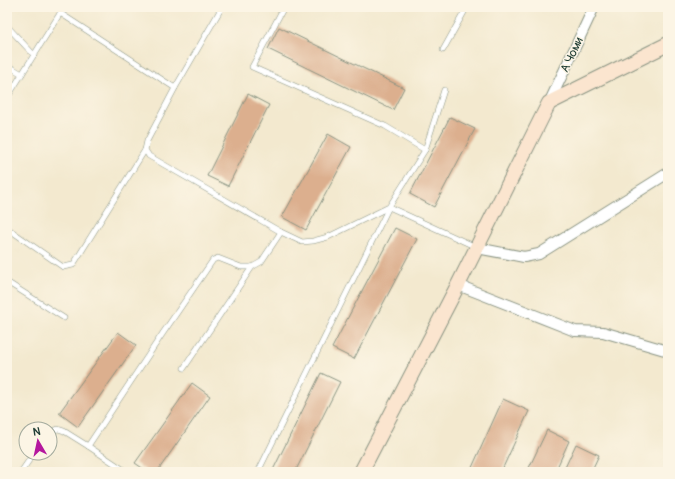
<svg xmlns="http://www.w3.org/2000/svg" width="675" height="479" font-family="Pangolin,sans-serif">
  <rect width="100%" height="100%" fill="#fcf5e5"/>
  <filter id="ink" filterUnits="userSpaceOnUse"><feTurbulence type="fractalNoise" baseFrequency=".025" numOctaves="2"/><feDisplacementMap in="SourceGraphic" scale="8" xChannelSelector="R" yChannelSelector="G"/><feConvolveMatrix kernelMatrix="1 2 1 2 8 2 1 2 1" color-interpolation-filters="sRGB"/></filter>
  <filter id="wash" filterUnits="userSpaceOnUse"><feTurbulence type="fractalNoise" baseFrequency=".012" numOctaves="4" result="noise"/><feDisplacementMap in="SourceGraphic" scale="16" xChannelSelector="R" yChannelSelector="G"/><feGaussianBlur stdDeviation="0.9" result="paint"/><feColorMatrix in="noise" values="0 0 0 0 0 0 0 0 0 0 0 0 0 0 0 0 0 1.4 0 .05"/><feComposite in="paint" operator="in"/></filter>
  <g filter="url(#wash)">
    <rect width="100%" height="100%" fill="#f3e9cf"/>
    <g id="blocks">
      <g fill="#dcaf8e">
        <path d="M 279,27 L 404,88 L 393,110 L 268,49 Z"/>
        <path d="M 248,94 L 269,105 L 228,186 L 207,176 Z"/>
        <path d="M 450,117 L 475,129 L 434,207 L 410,194 Z"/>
        <path d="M 328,134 L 351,147 L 306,230 L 282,217 Z"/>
        <path d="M 395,228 L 417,239 L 354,359 L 332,348 Z"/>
        <path d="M 118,332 L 136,345 L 78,427 L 59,413 Z"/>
        <path d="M 321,373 L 340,382 L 295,472 L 272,472 Z"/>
        <path d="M 192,383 L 210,396 L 157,472 L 148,472 L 135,463 Z"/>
        <path d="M 503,399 L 529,411 L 501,472 L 470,472 Z"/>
        <path d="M 547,430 L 569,441 L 555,472 L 527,472 Z"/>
        <path d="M 576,444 L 599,455 L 591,472 L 563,472 Z"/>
      </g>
    </g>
  </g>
  <g filter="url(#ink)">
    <use href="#blocks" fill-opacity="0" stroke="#899382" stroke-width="1"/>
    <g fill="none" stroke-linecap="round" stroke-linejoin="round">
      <defs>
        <g id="lane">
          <path d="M 222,7 L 175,88 L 147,141 L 145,150 L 149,156 L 281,232 L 302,242 L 313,241 L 328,237 L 389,207 L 425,150 L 444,90"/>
          <path d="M 284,7 L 252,67 L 385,126 L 425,150"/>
          <path d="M 60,13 L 175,88"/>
          <path d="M 7,26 L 34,55"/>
          <path d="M 443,50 L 467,7"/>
          <path d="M 7,65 L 22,74"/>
          <path d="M 7,98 L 64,7"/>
          <path d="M 7,228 L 63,267 L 73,265 L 145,150"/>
          <path d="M 7,282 L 64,318"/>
          <path d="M 184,368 L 252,267"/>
          <path d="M 50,432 L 58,429 L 64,431 L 88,446"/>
          <path d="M 21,472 L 34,453"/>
          <path d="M 127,472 L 88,446 L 163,333 L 213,260 L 218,258 L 241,267 L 252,267 L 261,262 L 281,232"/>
          <path d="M 258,472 L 389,207 L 476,247"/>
        </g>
        <g id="street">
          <path d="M 549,103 L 594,7"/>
          <path d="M 477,248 L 524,257 L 539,254 L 668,173"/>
          <path d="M 458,285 L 575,331 L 603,332 L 668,351"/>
        </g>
        <path id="secondary" d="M 361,472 L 458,285 L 549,103 L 668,44"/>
      </defs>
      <use href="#lane" stroke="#899382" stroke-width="6"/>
      <use href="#street" stroke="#899382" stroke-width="12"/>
      <use href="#secondary" stroke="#899382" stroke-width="16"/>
      <use href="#lane" stroke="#fff" stroke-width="5"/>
      <use href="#street" stroke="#fff" stroke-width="10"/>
      <use href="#secondary" stroke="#fbe5cf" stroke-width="14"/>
    </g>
  </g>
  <g text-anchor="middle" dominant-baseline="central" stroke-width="3" stroke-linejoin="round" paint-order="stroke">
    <g font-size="12" fill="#1f3d34" stroke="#fcf5e5">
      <text transform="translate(572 55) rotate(-65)">А Чоми</text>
    </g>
  </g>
  <rect width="675" height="479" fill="none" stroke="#fcf5e5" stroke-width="24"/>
  <g transform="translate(38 441) rotate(351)"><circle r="19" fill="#fcf5e5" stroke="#a4ab9e"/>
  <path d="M0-3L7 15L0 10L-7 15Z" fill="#b5179e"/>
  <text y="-6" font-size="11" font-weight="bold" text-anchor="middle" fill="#1f3d34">N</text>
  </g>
</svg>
